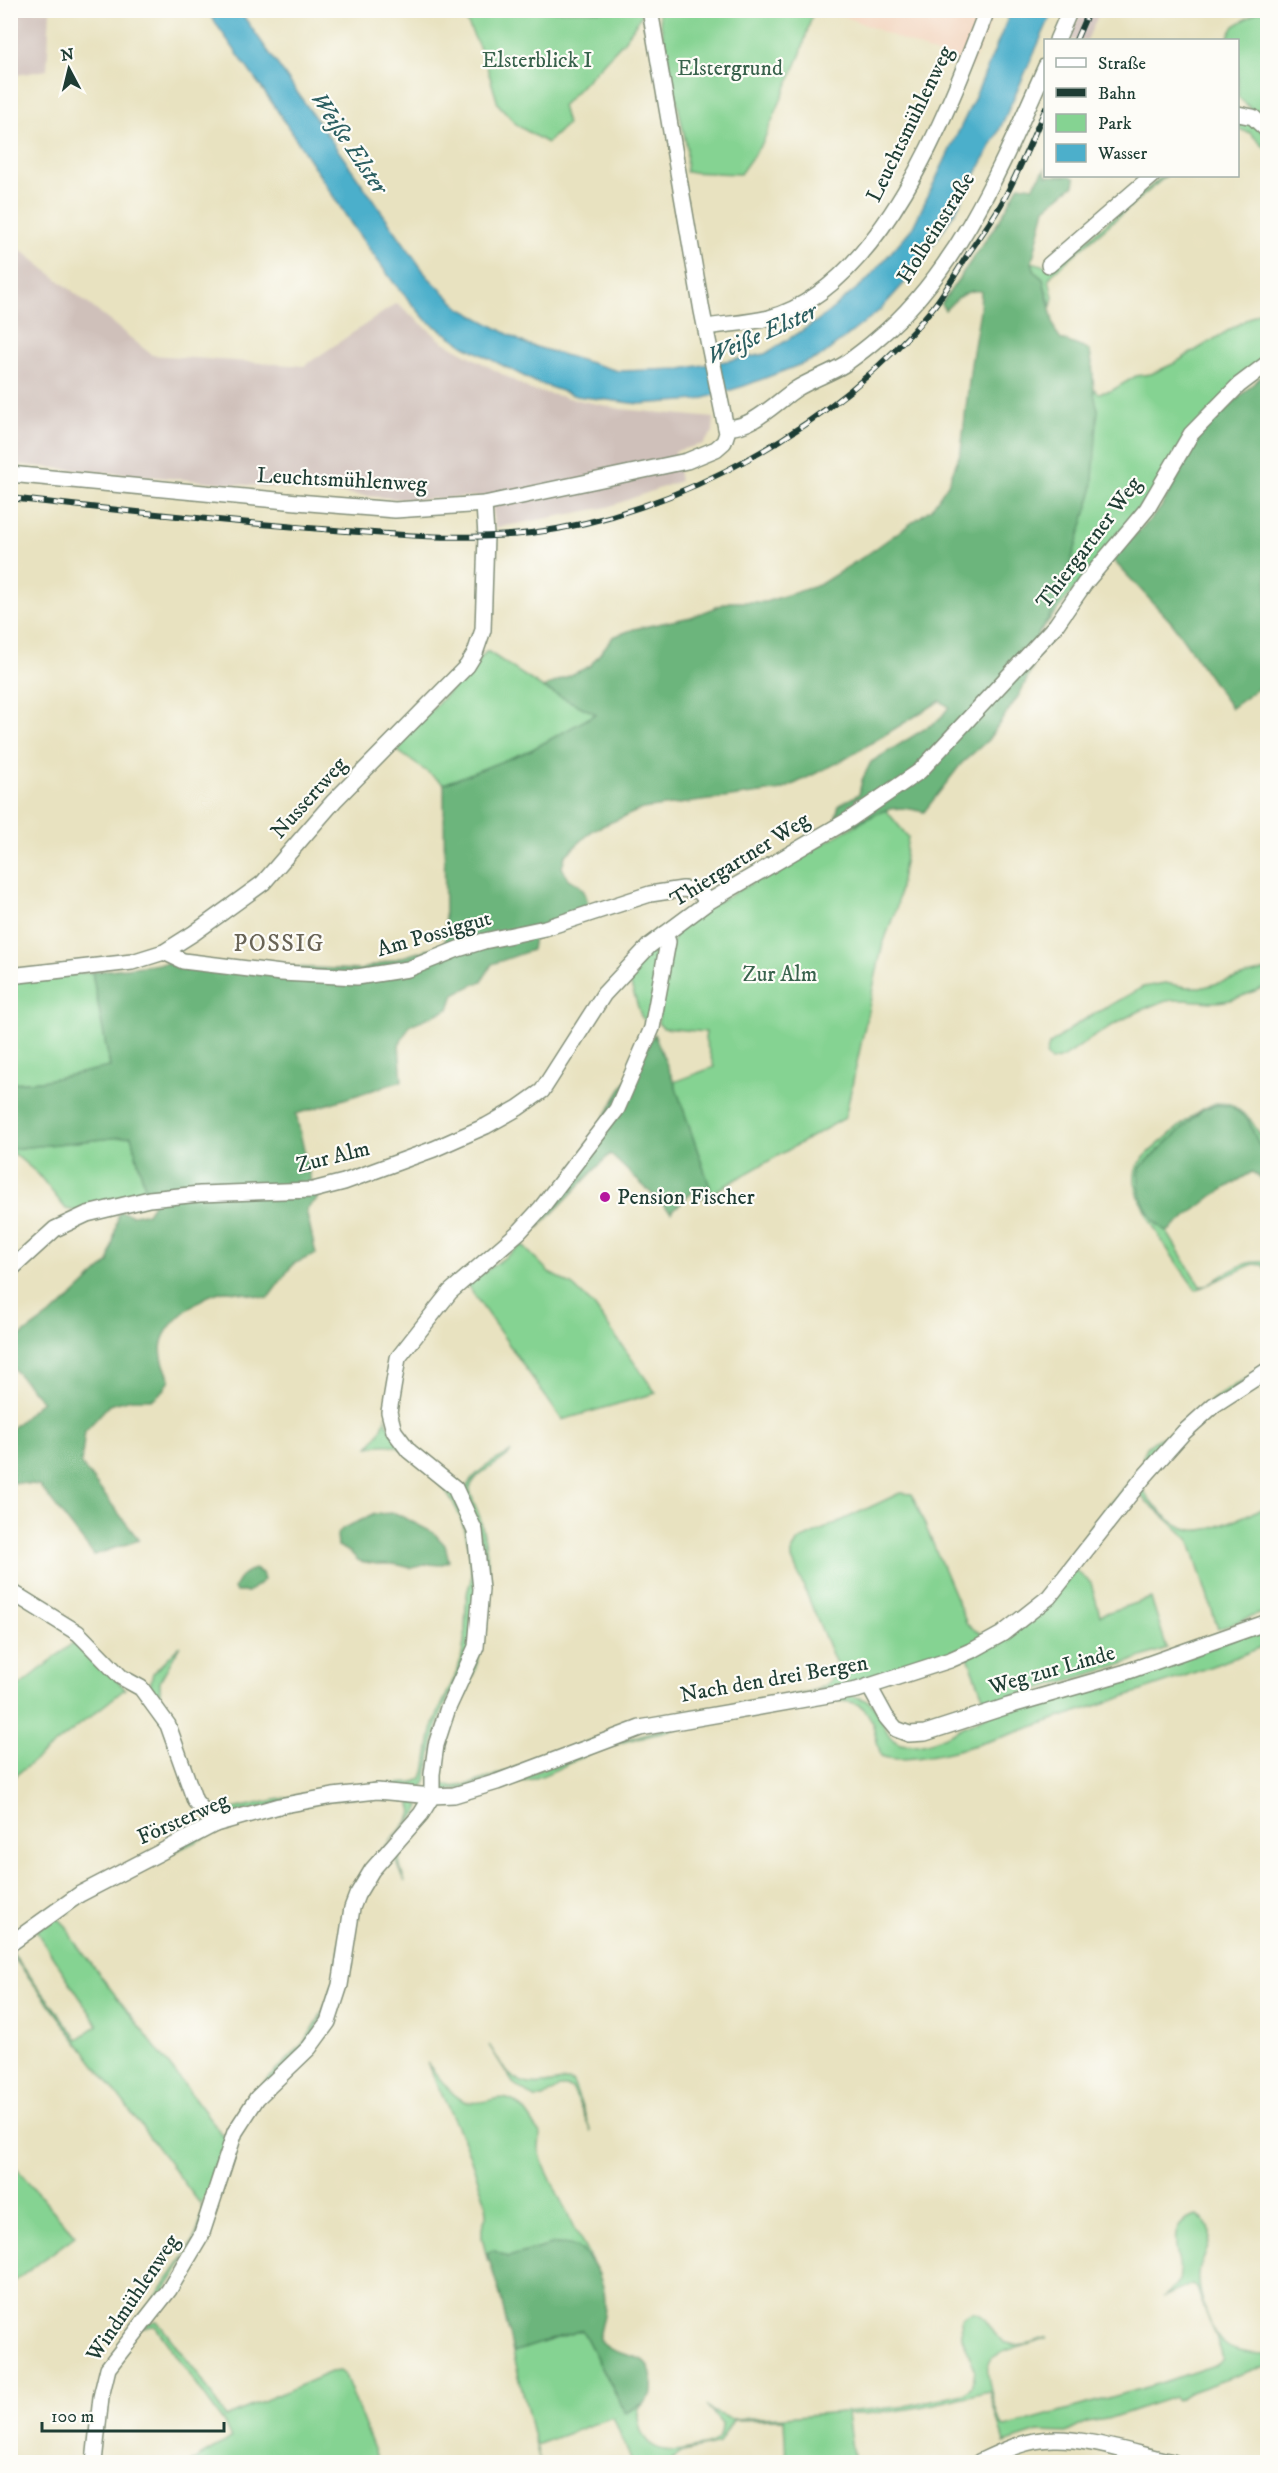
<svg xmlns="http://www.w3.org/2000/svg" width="1278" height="2473" font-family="'IM FELL DW Pica',serif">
  <rect width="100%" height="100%" fill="#fdfcf7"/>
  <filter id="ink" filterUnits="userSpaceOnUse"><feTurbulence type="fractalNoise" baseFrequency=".0167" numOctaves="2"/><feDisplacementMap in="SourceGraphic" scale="12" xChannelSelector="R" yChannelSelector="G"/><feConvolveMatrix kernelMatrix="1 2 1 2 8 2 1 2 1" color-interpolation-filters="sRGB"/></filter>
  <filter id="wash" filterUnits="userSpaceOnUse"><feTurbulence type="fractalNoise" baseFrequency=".008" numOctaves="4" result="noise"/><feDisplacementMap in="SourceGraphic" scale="24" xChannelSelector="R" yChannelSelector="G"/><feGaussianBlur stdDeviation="1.35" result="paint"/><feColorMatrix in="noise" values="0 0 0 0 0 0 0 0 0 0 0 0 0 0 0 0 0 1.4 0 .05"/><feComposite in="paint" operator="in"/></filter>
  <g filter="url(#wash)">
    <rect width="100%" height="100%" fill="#e8e2c0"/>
    <path fill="#f3d4be" d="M 829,10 L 995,11 L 971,68 Z"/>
    <g fill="#cfc0ba">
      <path d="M 11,10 L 50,11 L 47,70 L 11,76 Z"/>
      <path d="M 1081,11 L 1100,11 L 1087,40 L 1068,40 Z"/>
      <path d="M 10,241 L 152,355 L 304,366 L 397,303 L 442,341 L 531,390 L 621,409 L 714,418 L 713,432 L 703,444 L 675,451 L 680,481 L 608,507 L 495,528 L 491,496 L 412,500 L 11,464 Z"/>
    </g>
    <g fill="#85d392" stroke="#528863" stroke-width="1.5">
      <path d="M 640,11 L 641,16 L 624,41 L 562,106 L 567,124 L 547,143 L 518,126 L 498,104 L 484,57 L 467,22 L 458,11 Z"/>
      <path d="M 658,11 L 813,11 L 801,53 L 763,142 L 740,174 L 686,172 L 687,148 Z"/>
      <path d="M 1259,11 L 1267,11 L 1267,123 L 1238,97 L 1238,40 L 1226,40 L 1234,26 Z"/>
      <path d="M 1238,118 L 1245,119 L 1267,135 L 1267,150 L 1250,133 L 1238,129 Z"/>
      <path d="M 1163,176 L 1166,176 L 1054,272 L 1049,279 L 1053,297 L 1051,307 L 1043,279 L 1035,272 L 1032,262 L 1053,268 Z"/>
      <path d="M 1267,307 L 1267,360 L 1239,384 L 1038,634 L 1098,409 L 1094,398 L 1093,387 L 1098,393 L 1111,391 L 1136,376 L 1151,374 L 1173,364 Z"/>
      <path d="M 487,651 L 543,688 L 597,714 L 531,750 L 444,784 L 395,749 Z"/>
      <path d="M 885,809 L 908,837 L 897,906 L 882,947 L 845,1118 L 712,1193 L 674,1082 L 714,1067 L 705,1039 L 706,1032 L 663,1028 L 658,1023 L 668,953 L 675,934 L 707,908 Z"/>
      <path d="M 653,946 L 662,951 L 649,1025 L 641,1016 L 627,973 Z"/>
      <path d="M 1267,970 L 1267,986 C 1250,993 1230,1003 1210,1002 C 1192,1001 1174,997 1156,1004 C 1135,1012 1114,1024 1095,1036 C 1079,1045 1069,1058 1051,1061 L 1046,1055 L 1049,1045 L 1080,1022 L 1143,987 L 1165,983 L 1186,987 L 1204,987 Z"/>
      <path d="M 92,972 L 110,1067 L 42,1081 L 11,1083 L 11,982 Z"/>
      <path d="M 1216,1103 L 1231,1104 L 1250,1119 L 1267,1146 L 1267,1163 L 1248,1120 L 1203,1109 L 1140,1168 L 1154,1222 L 1167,1232 L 1200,1286 L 1204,1286 C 1223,1276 1244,1259 1266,1261 L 1267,1271 L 1263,1265 L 1253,1264 L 1196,1290 C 1180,1267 1126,1197 1136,1170 C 1140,1158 1158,1145 1167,1137 C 1183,1124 1197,1110 1216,1103 Z"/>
      <path d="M 131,1136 L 147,1195 L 79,1212 L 66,1209 L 38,1174 L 11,1151 L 10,1149 Z"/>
      <path d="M 522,1245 L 550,1273 L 573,1286 L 594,1306 L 656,1393 L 562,1420 L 467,1285 Z"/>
      <path d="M 1267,1365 L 1195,1418 L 1164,1449 L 1111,1510 C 1103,1513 1098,1521 1097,1529 L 1052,1587 L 1035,1604 L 1004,1628 L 977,1644 L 959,1654 L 937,1658 L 917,1667 L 856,1685 L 817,1690 L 804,1694 L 665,1719 L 591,1742 L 466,1788 L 444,1791 L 436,1782 L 436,1767 L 442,1737 L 460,1689 L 475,1660 L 484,1625 L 486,1595 L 483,1546 L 465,1489 C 476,1470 492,1462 511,1452 C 498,1467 478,1468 470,1488 C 471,1499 477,1508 480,1518 C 489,1551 491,1589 486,1623 C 483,1647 475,1672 466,1694 C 462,1702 455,1709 451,1718 C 446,1730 436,1763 438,1776 C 442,1791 459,1786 470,1784 C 550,1757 630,1720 713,1708 C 737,1704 808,1697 825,1685 C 832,1680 835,1674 837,1666 L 792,1559 L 792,1551 L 798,1541 L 900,1493 L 912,1494 L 914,1499 L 967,1624 C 974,1629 981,1637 991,1633 C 1028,1619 1073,1555 1094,1523 C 1106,1505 1128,1486 1142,1468 L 1143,1456 L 1147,1447 L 1156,1440 L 1178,1430 L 1213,1399 Z"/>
      <path d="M 386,1417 C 392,1455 441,1469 459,1501 C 481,1540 485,1611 470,1653 C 462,1674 449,1693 441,1715 C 433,1736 431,1759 426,1782 L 423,1786 L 417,1788 L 379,1787 L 341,1790 L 229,1815 L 209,1812 L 189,1783 L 174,1736 L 150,1685 L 153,1673 L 180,1646 L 160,1681 L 160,1695 L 178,1738 L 191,1784 L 205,1804 L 228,1810 L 318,1791 L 370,1785 L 413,1783 L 422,1778 L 425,1772 C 428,1757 429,1741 433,1727 C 440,1703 455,1683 461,1659 C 467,1638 464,1616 467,1595 C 467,1589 471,1584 471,1578 C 472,1535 457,1495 424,1468 C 402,1449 399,1440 369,1447 L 381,1430 Z"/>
      <path d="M 1143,1490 C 1153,1506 1173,1527 1192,1530 C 1211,1533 1249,1513 1267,1507 L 1267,1611 L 1218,1629 L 1189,1539 L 1136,1492 Z"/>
      <path d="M 1075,1570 L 1091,1583 L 1100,1615 L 1151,1598 L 1167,1648 L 1118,1666 L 986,1704 L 968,1657 Z"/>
      <path d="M 1267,1626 L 1267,1645 C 1200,1672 1131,1695 1061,1717 C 1024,1730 915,1770 881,1756 C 875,1740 875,1712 857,1704 C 826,1689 637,1736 598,1750 C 577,1758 557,1771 536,1778 C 505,1789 468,1791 440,1808 C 428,1816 400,1841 399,1855 C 398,1864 402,1873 405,1882 L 396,1860 L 391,1857 L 396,1847 L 428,1813 L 446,1802 L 517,1779 L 604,1745 L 678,1725 L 847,1695 C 856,1697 866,1698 872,1704 C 886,1718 883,1745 909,1745 C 940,1746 966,1722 994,1713 C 1022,1703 1052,1693 1081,1687 C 1095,1684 1109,1683 1122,1680 C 1172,1667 1218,1642 1267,1626 Z"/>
      <path d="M 79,1638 L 125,1689 L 11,1779 L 11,1693 Z"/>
      <path d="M 389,1794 L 414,1798 L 420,1806 L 417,1813 L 373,1860 L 362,1879 L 350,1903 L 336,1983 L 317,2029 L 305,2047 L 251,2101 L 241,2117 L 224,2154 L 215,2164 L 212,2171 L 213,2183 L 201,2204 L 206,2211 L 205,2218 C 187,2258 163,2303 128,2330 C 148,2305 210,2236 201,2205 L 11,1954 L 10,1950 L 78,2039 L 98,2025 L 36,1931 L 56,1916 L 67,1927 L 73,1940 L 212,2121 L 221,2135 L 228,2134 C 233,2123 238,2111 246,2102 C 264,2078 292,2061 309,2035 C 322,2016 333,1990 337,1968 C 341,1941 342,1917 353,1891 C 368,1856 397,1841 413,1812 L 410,1801 C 367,1783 257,1816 213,1834 C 188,1844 163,1858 139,1870 C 116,1881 85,1892 69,1913 L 65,1908 C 89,1889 118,1877 145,1863 C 166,1852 188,1840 210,1831 C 266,1808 328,1796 389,1794 Z"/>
      <path d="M 489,2045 C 504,2069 512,2088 544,2084 C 553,2083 563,2079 573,2082 L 591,2132 L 573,2090 L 568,2087 L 559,2087 L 544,2098 L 534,2098 L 513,2083 Z"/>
      <path d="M 427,2063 C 438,2075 451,2097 467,2102 C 476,2104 486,2101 495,2099 C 518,2094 530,2117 540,2134 L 539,2149 L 542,2161 L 574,2228 L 600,2276 L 581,2250 L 555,2244 L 508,2257 L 502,2254 L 487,2253 L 488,2262 L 482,2238 L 482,2227 L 487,2214 L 486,2203 L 467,2148 Z"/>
      <path d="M 10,2161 L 75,2236 L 11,2284 L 10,2284 Z"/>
      <path d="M 1197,2216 C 1204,2220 1210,2224 1210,2233 C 1211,2247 1200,2260 1199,2273 C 1197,2290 1210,2332 1223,2343 C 1234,2352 1254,2354 1267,2354 L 1268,2367 L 1255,2369 L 1188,2393 L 1177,2400 L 1174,2397 L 1107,2419 L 1087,2422 L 1066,2433 L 1038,2432 L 1004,2443 L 989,2391 C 942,2402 896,2415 847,2414 L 854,2462 L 786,2462 L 784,2419 L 733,2420 L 719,2444 L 678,2453 L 671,2462 L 632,2462 L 613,2417 L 536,2445 L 540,2462 L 513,2352 L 582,2330 L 625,2413 L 644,2403 L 638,2410 C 637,2450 665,2456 697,2447 C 703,2446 711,2445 716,2441 C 721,2437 722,2430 722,2424 L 706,2406 L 711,2411 L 732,2419 L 784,2417 L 900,2407 L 964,2393 L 973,2385 L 975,2369 L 962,2337 L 961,2318 C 986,2297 987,2337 1007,2343 C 1020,2348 1035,2341 1048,2337 C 1034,2343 1000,2350 990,2360 C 982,2368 997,2413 1001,2425 L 1005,2427 L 1151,2386 L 1218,2364 L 1223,2360 C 1218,2334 1203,2312 1197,2287 L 1193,2284 L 1163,2297 C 1169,2292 1176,2288 1179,2280 C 1185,2260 1158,2226 1197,2216 Z"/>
      <path d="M 157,2321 L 198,2374 L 226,2417 L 331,2372 L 340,2371 L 345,2375 L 379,2462 L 191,2462 L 231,2439 L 224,2423 L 155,2326 L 143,2327 L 149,2322 Z"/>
    </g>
    <g fill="#6cb57c" stroke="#467958" stroke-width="1.5">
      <path d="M 1045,169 L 1046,176 L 1071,176 L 1075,179 L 1074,185 L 1045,208 L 1032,262 L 1035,272 L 1043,279 L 1055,330 L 1060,339 L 1089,350 C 1096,369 1090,390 1098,409 L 1092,493 L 1059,602 L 1038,634 L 1027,662 L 1033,667 L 1019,695 L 988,740 L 961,764 L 924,812 C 882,800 877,819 841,828 L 836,817 L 839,805 L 859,794 L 862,780 L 871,762 L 939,720 L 949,707 L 940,701 L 845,759 L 782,790 L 642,809 L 593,830 L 565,856 L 562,867 L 568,879 C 581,884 586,891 588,905 L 534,937 L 532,950 L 492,964 L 482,981 L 454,994 L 449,1009 L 410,1025 L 399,1045 L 402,1081 L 296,1114 L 312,1187 L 318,1198 L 306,1210 L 316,1254 L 293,1264 L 268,1298 C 255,1296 239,1291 226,1291 C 204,1293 168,1320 162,1342 C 159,1355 165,1368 170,1379 L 164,1390 L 153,1399 L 131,1399 L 109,1405 L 85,1431 L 81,1464 L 139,1540 L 94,1555 L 39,1485 L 11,1482 L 11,1429 L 42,1401 L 11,1366 L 11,1343 L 62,1306 L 109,1262 L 119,1211 L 132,1215 L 147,1213 L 153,1204 L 147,1195 L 131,1136 L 11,1149 L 11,1083 L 42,1081 L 110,1067 L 92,972 L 176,962 L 360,970 L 445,944 L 444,784 L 531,750 L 596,714 L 543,688 L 590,666 L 613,637 L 634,629 L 691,617 L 729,602 L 765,602 L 819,585 L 865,556 L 931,509 L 948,484 L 961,451 L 971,364 L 980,310 L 981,291 C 965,289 956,299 945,310 L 941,304 L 999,221 L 1019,185 L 1033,187 Z"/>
      <path d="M 1267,371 L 1267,682 L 1231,708 L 1172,623 L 1112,559 L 1160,509 L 1202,432 Z"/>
      <path d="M 654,1034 L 674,1082 L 712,1193 L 702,1198 L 695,1190 L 671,1212 L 610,1154 L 538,1228 Z"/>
      <path d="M 1217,1105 L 1231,1106 L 1248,1120 L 1267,1163 L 1267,1183 L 1252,1172 L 1214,1195 L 1167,1232 C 1147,1218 1134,1193 1140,1168 L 1203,1109 Z"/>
      <path d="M 375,1514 L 395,1513 L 434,1533 L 445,1545 L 449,1561 L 440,1565 L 429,1564 L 411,1568 L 395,1564 L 377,1564 L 359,1561 L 350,1552 L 338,1546 L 337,1535 L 343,1528 Z"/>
      <path d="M 255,1569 L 262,1573 L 264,1580 L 248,1592 L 236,1592 L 234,1588 C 239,1578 244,1571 255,1569 Z"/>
      <path d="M 555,2244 C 559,2244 565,2244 569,2245 C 591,2250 605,2282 605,2302 C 606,2315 600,2327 599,2340 C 622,2366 656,2342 652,2393 L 644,2403 L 626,2413 L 582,2330 L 513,2352 L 501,2298 L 487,2253 L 493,2250 L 508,2257 Z"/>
    </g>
    <path fill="#4cafcb" stroke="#367680" stroke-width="1.5" d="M 239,10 L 427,276 L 460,308 L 526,344 L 618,371 L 681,369 L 765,354 L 819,320 L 867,280 L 913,227 L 975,97 L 1011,11 L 1053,11 L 997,135 L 956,210 L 918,268 L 880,310 L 820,357 L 744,386 L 698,400 L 639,404 L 576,396 L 535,382 L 465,346 L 426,320 L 394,283 L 354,228 L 275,107 L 207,11 Z"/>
  </g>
  <g filter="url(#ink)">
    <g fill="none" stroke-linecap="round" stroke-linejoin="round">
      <defs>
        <g id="minor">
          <path d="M 1057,40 L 1070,10"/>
          <path d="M 1238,114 L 1253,117 L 1268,131"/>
          <path d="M 1049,265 L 1152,176"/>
          <path d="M 706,327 C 726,324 749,323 769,318 C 882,287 949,109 987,10"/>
          <path d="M 726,427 C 751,430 776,402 796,389 C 812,379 829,374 845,364 C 856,356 867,348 877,339 C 960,270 1003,162 1046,66"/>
          <path d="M 10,474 L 297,502 L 395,510 L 484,504 L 687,461 L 716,449 L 724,442 L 727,433 L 702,311 L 650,10"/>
          <path d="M 164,952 L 183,961 L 281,973 L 357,977 L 408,969 L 458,949 L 484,941 L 545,928 L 650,894 L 683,889 L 699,891 L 708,902"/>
          <path d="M 10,976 L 132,962 L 164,952 L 194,933 L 263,883 L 334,801 L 467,666 L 475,653 L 483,630 L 486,536 L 484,504"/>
          <path d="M 10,1270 L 55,1229 L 87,1214 L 149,1199 L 200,1194 L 313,1190 L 344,1182 L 434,1149 L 486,1126 L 518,1108 L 542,1091 L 604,994 L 649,946 L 665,934"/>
          <path d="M 15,1594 L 78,1633 L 121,1677 L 141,1688 L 168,1725 L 195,1801 L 215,1824"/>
          <path d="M 869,1686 L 886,1717 L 896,1729 L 909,1734 L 925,1733 L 1008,1706 L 1123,1673 L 1268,1622"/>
          <path d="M 432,1796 L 432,1774 L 436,1745 L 448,1708 L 476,1647 L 481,1589 L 475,1531 L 455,1488 L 409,1451 L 394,1431 L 389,1412 L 398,1358 L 450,1292 L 520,1231 L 541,1208 L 617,1109 L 652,1028 L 668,942 L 665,934 L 708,902 L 850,819 L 920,771 L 1056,625 L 1085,583 L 1147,509 L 1191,434 L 1239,385 L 1268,363"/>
          <path d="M 10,1944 L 80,1894 L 215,1824 L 279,1806 L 333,1796 L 377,1791 L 432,1796 L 454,1795 L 497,1782 L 640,1728 L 857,1690 L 950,1660 L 975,1649 L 1002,1634 L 1049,1597 L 1143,1478 L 1184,1432 L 1214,1405 L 1268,1370"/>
          <path d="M 94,2462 L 101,2397 L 108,2368 L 169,2290 L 201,2236 L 235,2132 L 257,2098 L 309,2048 L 328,2022 L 340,1985 L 352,1908 L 357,1895 L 372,1870 L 421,1814 L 432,1796"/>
          <path d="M 979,2462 C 1002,2451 1027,2439 1054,2439 C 1087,2438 1139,2455 1173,2462"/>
        </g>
      </defs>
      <use href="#minor" stroke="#84907a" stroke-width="18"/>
      <use href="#minor" stroke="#fff" stroke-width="15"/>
      <defs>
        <g id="rail">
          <path d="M 1076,40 L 1089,10"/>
          <path d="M 10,498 C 114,510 218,521 322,529 C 392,535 461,541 531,533 C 675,515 840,424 931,310 C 945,293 956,273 968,254 C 980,236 995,217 1005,197 C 1020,169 1032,138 1046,108"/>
        </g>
      </defs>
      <use href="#rail" stroke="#1f3d34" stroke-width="6"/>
      <use href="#rail" stroke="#fdfcf7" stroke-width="4" stroke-dasharray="11" stroke-linecap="butt"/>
    </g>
  </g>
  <circle fill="#b5179e" stroke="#fdfcf7" stroke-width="2" cx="605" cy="1197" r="6"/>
  <g text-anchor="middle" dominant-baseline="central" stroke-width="4.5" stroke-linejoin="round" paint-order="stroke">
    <g font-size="22" fill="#38624c" stroke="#fdfcf7">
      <text x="537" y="60">Elsterblick I</text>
      <text x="730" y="68">Elstergrund</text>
      <text x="780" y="974">Zur Alm</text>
    </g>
    <g font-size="22" fill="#1f3d34" stroke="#fdfcf7">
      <text transform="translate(910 124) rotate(-64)">Leuchtsmühlenweg</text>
      <text transform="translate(936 228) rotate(-58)">Holbeinstraße</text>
      <text transform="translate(342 480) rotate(3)">Leuchtsmühlenweg</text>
      <text transform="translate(1089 543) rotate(-53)">Thiergartner Weg</text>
      <text transform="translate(309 798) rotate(-48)">Nussertweg</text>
      <text transform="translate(740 860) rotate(-32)">Thiergartner Weg</text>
      <text transform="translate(434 934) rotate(-16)">Am Possiggut</text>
      <text transform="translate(333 1157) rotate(-14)">Zur Alm</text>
      <text transform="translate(1052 1670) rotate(-16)">Weg zur Linde</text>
      <text transform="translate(774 1679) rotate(-10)">Nach den drei Bergen</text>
      <text transform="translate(183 1819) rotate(-24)">Försterweg</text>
      <text transform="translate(133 2298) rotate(-56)">Windmühlenweg</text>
    </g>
    <g font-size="22" fill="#1f3d34" stroke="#fdfcf7" text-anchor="start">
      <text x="617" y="1197">Pension Fischer</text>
    </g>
    <g font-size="24" font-style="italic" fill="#2c5f61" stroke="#fdfcf7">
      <text transform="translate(349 143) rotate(56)">Weiße Elster</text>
      <text transform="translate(762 334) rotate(-24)">Weiße Elster</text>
    </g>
    <g font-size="24" letter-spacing="1.5" fill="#696456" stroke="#fdfcf7">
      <text x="279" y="944">POSSIG</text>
    </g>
  </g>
  <rect width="1278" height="2473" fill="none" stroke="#fdfcf7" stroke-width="36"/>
  <rect x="1044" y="39" width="195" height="138" fill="#fdfcf7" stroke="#a4b0a9" stroke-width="1.5"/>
  <rect x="1056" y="58" width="30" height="9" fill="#ffffff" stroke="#a4b0a9" stroke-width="1.5"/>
  <text x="1098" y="69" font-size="18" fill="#1f3d34">Straße</text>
  <rect x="1056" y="88" width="30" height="9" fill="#1f3d34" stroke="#a4b0a9" stroke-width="1.5"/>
  <text x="1098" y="99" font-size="18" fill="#1f3d34">Bahn</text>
  <rect x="1056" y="114" width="30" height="18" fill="#85d392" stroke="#a4b0a9" stroke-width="1.5"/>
  <text x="1098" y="129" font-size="18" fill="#1f3d34">Park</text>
  <rect x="1056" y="144" width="30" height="18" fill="#4cafcb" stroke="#a4b0a9" stroke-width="1.5"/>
  <text x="1098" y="159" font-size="18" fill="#1f3d34">Wasser</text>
  <g transform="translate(69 69) rotate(353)" stroke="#fdfcf7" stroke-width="4.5" paint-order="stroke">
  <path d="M0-4.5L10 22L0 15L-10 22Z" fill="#1f3d34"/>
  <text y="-9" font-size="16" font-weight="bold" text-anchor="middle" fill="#1f3d34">N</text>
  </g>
  <path d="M42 2422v9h182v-9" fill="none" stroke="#1f3d34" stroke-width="3"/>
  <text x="51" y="2422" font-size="18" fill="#1f3d34" stroke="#fdfcf7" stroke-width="4.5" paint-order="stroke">100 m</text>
</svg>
